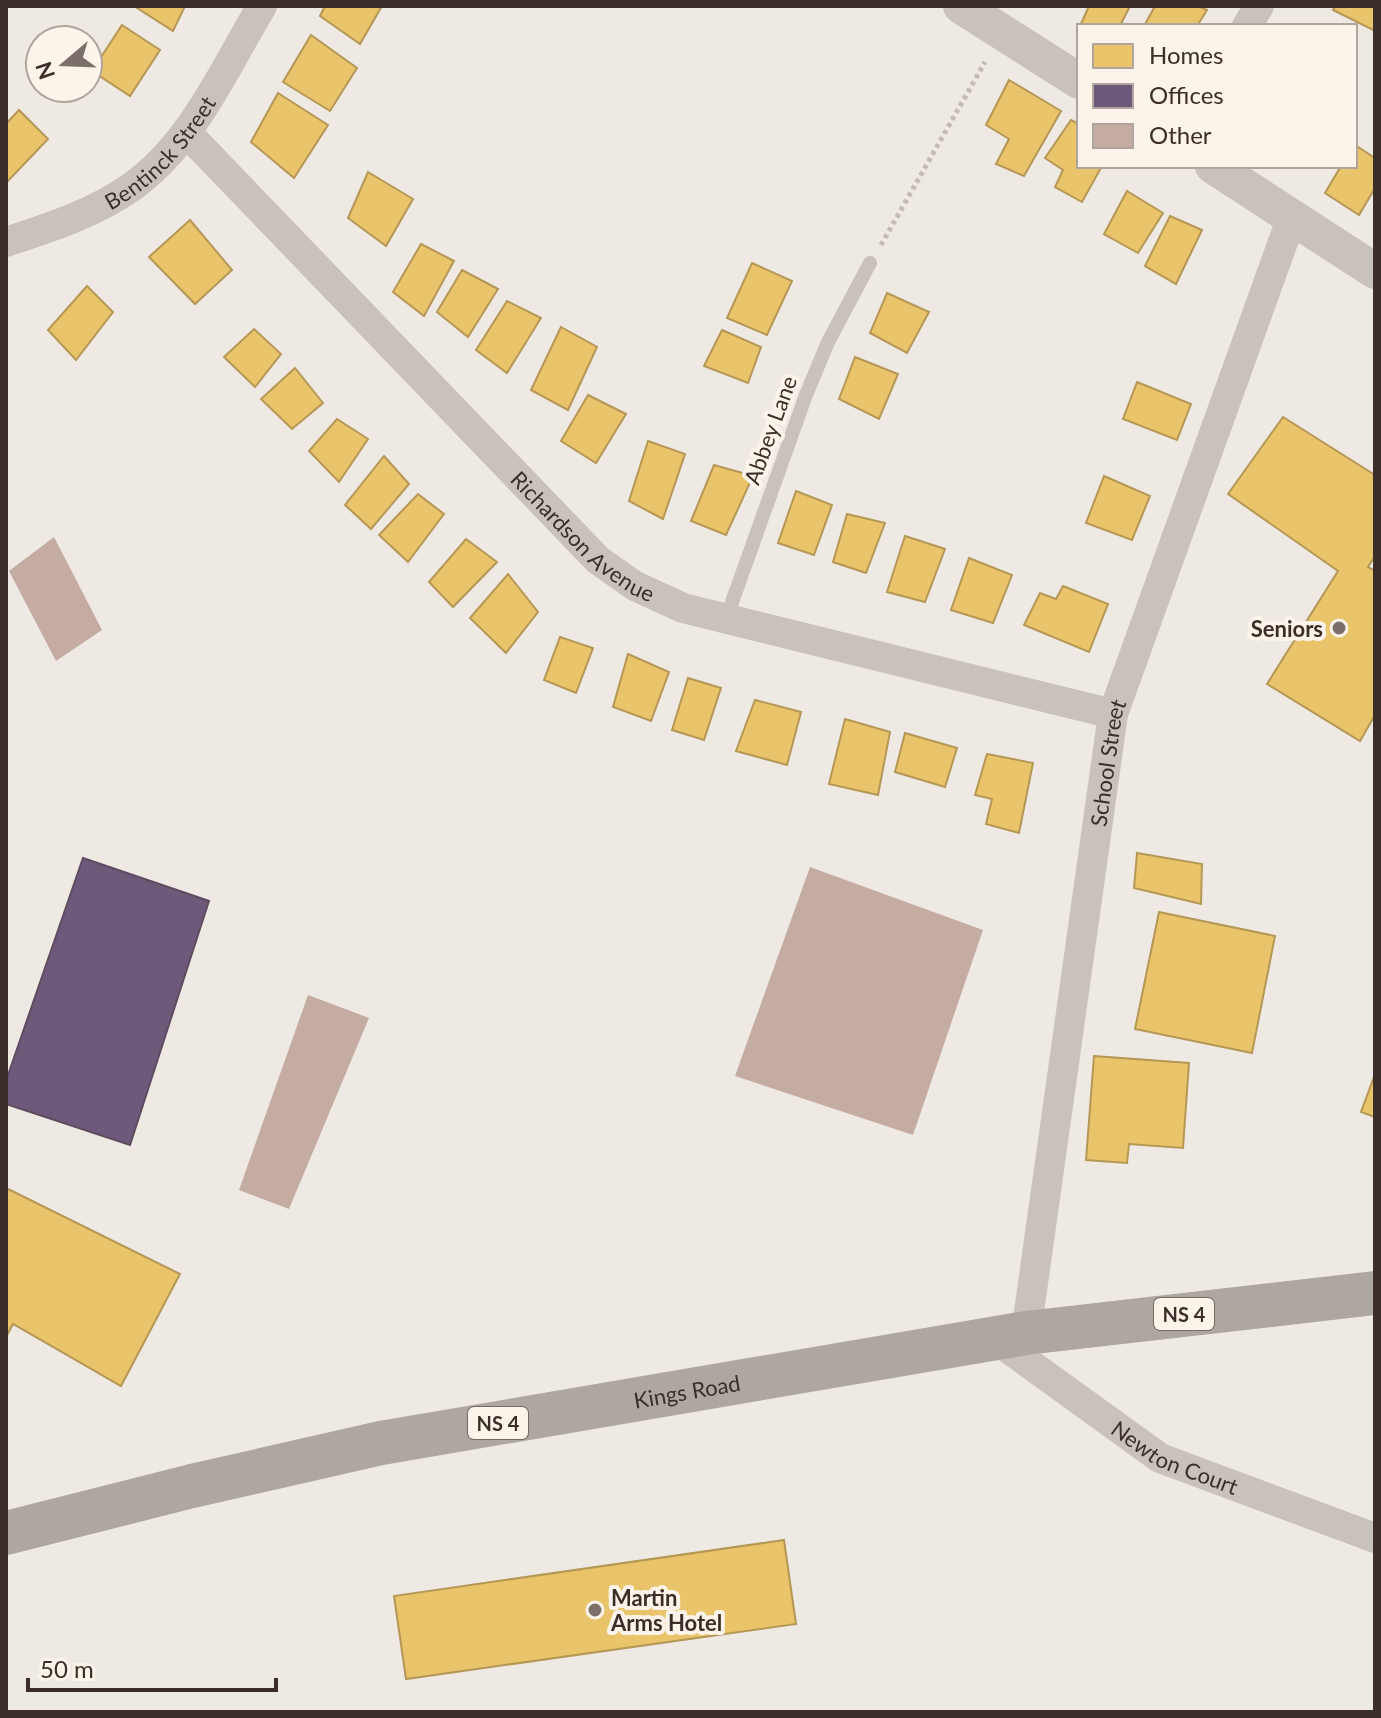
<svg xmlns="http://www.w3.org/2000/svg" width="1381" height="1718" font-family="Lato,sans-serif">
  <rect width="100%" height="100%" fill="#efe9e3"/>
  <g fill="#e9c46a" stroke="#b59756" stroke-width="2">
    <path d="M 134,6 L 185,6 L 173,31 Z"/>
    <path d="M 325,6 L 382,6 L 360,44 L 320,16 Z"/>
    <path d="M 1089,6 L 1130,6 L 1120,26 L 1080,26 Z"/>
    <path d="M 1155,6 L 1198,6 L 1207,10 L 1197,26 L 1144,26 Z"/>
    <path d="M 1335,6 L 1375,6 L 1375,31 L 1333,10 Z"/>
    <path d="M 122,25 L 160,50 L 130,96 L 92,71 Z"/>
    <path d="M 311,35 L 357,68 L 330,111 L 283,82 Z"/>
    <path d="M 1009,80 L 1061,111 L 1024,176 L 996,164 L 1009,139 L 986,125 Z"/>
    <path d="M 278,93 L 328,125 L 294,178 L 251,142 Z"/>
    <path d="M 19,110 L 48,139 L 6,183 L 6,124 Z"/>
    <path d="M 1071,120 L 1079,124 L 1079,166 L 1102,166 L 1082,202 L 1055,187 L 1063,170 L 1045,158 Z"/>
    <path d="M 1355,145 L 1375,158 L 1375,188 L 1359,215 L 1325,193 L 1341,166 L 1355,166 Z"/>
    <path d="M 368,172 L 413,199 L 386,246 L 348,218 Z"/>
    <path d="M 1127,191 L 1163,213 L 1138,253 L 1104,234 Z"/>
    <path d="M 1170,216 L 1202,230 L 1176,284 L 1145,266 Z"/>
    <path d="M 190,220 L 232,270 L 195,304 L 149,257 Z"/>
    <path d="M 421,244 L 454,261 L 424,316 L 393,292 Z"/>
    <path d="M 752,263 L 792,281 L 767,335 L 727,318 Z"/>
    <path d="M 462,270 L 498,289 L 468,337 L 437,312 Z"/>
    <path d="M 87,286 L 113,312 L 76,360 L 48,330 Z"/>
    <path d="M 887,293 L 929,312 L 907,353 L 870,333 Z"/>
    <path d="M 507,301 L 541,318 L 507,373 L 476,350 Z"/>
    <path d="M 561,327 L 597,347 L 568,410 L 531,390 Z"/>
    <path d="M 254,329 L 281,354 L 255,387 L 224,357 Z"/>
    <path d="M 722,330 L 761,347 L 748,383 L 704,366 Z"/>
    <path d="M 855,357 L 898,374 L 879,419 L 839,399 Z"/>
    <path d="M 295,368 L 323,403 L 292,429 L 261,399 Z"/>
    <path d="M 1137,382 L 1191,404 L 1177,440 L 1123,419 Z"/>
    <path d="M 588,395 L 626,414 L 596,463 L 561,441 Z"/>
    <path d="M 1283,417 L 1375,475 L 1375,556 L 1368,567 L 1375,571 L 1375,715 L 1360,741 L 1267,684 L 1338,571 L 1228,494 Z"/>
    <path d="M 337,419 L 368,439 L 339,482 L 309,451 Z"/>
    <path d="M 648,441 L 685,454 L 663,519 L 629,501 Z"/>
    <path d="M 384,456 L 409,484 L 371,529 L 345,505 Z"/>
    <path d="M 714,465 L 753,476 L 726,535 L 691,521 Z"/>
    <path d="M 1104,476 L 1150,496 L 1132,540 L 1086,523 Z"/>
    <path d="M 796,491 L 832,505 L 814,555 L 778,543 Z"/>
    <path d="M 418,494 L 444,514 L 408,562 L 379,535 Z"/>
    <path d="M 847,514 L 885,523 L 866,573 L 833,562 Z"/>
    <path d="M 905,536 L 945,549 L 925,602 L 887,592 Z"/>
    <path d="M 466,539 L 497,562 L 453,607 L 429,582 Z"/>
    <path d="M 969,558 L 1012,575 L 993,623 L 951,610 Z"/>
    <path d="M 508,574 L 538,612 L 506,653 L 470,618 Z"/>
    <path d="M 1063,586 L 1108,604 L 1089,652 L 1024,625 L 1040,593 L 1056,599 Z"/>
    <path d="M 560,637 L 593,648 L 576,693 L 544,680 Z"/>
    <path d="M 628,654 L 669,672 L 651,721 L 613,707 Z"/>
    <path d="M 688,678 L 721,688 L 704,740 L 672,730 Z"/>
    <path d="M 755,700 L 801,712 L 787,765 L 736,751 Z"/>
    <path d="M 845,719 L 890,732 L 878,795 L 829,784 Z"/>
    <path d="M 905,733 L 957,748 L 945,787 L 895,772 Z"/>
    <path d="M 987,754 L 1033,763 L 1019,833 L 986,824 L 992,799 L 975,795 Z"/>
    <path d="M 1137,853 L 1202,864 L 1201,904 L 1134,888 Z"/>
    <path d="M 1159,912 L 1275,936 L 1252,1053 L 1135,1029 Z"/>
    <path d="M 1094,1056 L 1189,1063 L 1183,1148 L 1129,1144 L 1127,1163 L 1086,1160 Z"/>
    <path d="M 1375,1074 L 1375,1117 L 1361,1112 Z"/>
    <path d="M 6,1188 L 180,1274 L 121,1386 L 13,1324 L 6,1337 Z"/>
    <path d="M 784,1540 L 796,1624 L 406,1679 L 394,1596 Z"/>
  </g>
  <path fill="#6d597a" stroke="#5e4c61" stroke-width="2" d="M 83,858 L 209,901 L 130,1145 L 6,1104 L 6,1081 Z"/>
  <g fill="#c5aca3">
    <path d="M 54,537 L 102,630 L 56,661 L 9,571 Z"/>
    <path d="M 810,867 L 983,930 L 913,1135 L 735,1076 Z"/>
    <path d="M 308,995 L 369,1018 L 289,1209 L 239,1190 Z"/>
  </g>
  <g fill="none" stroke-linecap="round" stroke-linejoin="round">
    <path stroke="#c2bab3" stroke-width="5" stroke-dasharray="4 4" stroke-linecap="butt" d="M 881,245 L 985,62"/>
    <path stroke="#c9c1bb" stroke-width="14" d="M 726,619 L 806,395 L 828,342 L 870,263"/>
    <g stroke="#c9c1bb" stroke-width="30">
      <path d="M 1247,26 L 1259,6"/>
      <path id="s1" d="M 187,133 L 598,560 L 635,586 L 683,608 L 1113,714"/>
      <path id="s2" d="M 6,242 C 48,228 93,214 130,188 C 192,145 224,69 262,6"/>
      <path id="s3" d="M 1026,1333 L 1113,714 L 1292,217"/>
      <path id="s4" d="M 994,1338 L 1160,1458 L 1375,1538"/>
    </g>
    <g stroke="#c9c1bb" stroke-width="36">
      <path d="M 961,6 L 1079,81"/>
      <path d="M 1213,166 L 1375,271"/>
    </g>
    <path stroke="#aea6a0" stroke-width="44" id="s5" d="M 6,1533 L 192,1486 L 381,1443 L 1026,1333 L 1375,1293"/>
  </g>
  <g fill="#7a6f69" stroke="#fcf4ea" stroke-width="3">
    <circle cx="1339" cy="628" r="8"/>
    <circle cx="595" cy="1610" r="8"/>
  </g>
  <g text-anchor="middle" dominant-baseline="central" stroke-width="8" stroke-linejoin="round" paint-order="stroke">
    <g fill="#fcf4ea" stroke="#756962" stroke-width="2">
      <rect x="1154" y="1298" width="60" height="32" rx="6"/>
      <rect x="468" y="1407" width="60" height="32" rx="6"/>
    </g>
    <g font-size="20" font-weight="bold" fill="#3b2e28">
      <text x="1184" y="1314">NS 4</text>
      <text x="498" y="1423">NS 4</text>
    </g>
    <g font-size="22" fill="#3b2e28" stroke="#fcf4ea">
      <text stroke="none"><textPath href="#s2" startOffset="182">Bentinck Street</textPath></text>
      <text transform="translate(770 430) rotate(-70)">Abbey Lane</text>
      <text stroke="none"><textPath href="#s1" startOffset="566">Richardson Avenue</textPath></text>
      <text stroke="none"><textPath href="#s3" startOffset="576">School Street</textPath></text>
      <text stroke="none"><textPath href="#s5" startOffset="696">Kings Road</textPath></text>
      <text stroke="none"><textPath href="#s4" startOffset="218">Newton Court</textPath></text>
    </g>
    <g font-size="22" font-weight="bold" fill="#3b2e28" stroke="#fcf4ea" text-anchor="end">
      <text x="1323" y="628">Seniors</text>
      <text x="611" y="1597" text-anchor="start">Martin<tspan x="611" dy="25">Arms Hotel</tspan></text>
    </g>
  </g>
  <rect width="1381" height="1718" fill="none" stroke="#3b2e28" stroke-width="16"/>
  <rect x="1077" y="24" width="280" height="144" fill="#fcf4ea" stroke="#afa59c" stroke-width="2"/>
  <rect x="1093" y="44" width="40" height="24" fill="#e9c46a" stroke="#afa59c" stroke-width="2"/>
  <text x="1149" y="64" font-size="24" fill="#3b2e28">Homes</text>
  <rect x="1093" y="84" width="40" height="24" fill="#6d597a" stroke="#afa59c" stroke-width="2"/>
  <text x="1149" y="104" font-size="24" fill="#3b2e28">Offices</text>
  <rect x="1093" y="124" width="40" height="24" fill="#c5aca3" stroke="#afa59c" stroke-width="2"/>
  <text x="1149" y="144" font-size="24" fill="#3b2e28">Other</text>
  <g transform="translate(64 64) rotate(251)"><circle r="38" fill="#fcf4ea" stroke="#afa59c" stroke-width="2"/>
  <path d="M0-6L14 30L0 20L-14 30Z" fill="#7a6f69"/>
  <text y="-12" font-size="22" font-weight="bold" text-anchor="middle" fill="#3b2e28">N</text>
  </g>
  <path d="M28 1678v12h248v-12" fill="none" stroke="#3b2e28" stroke-width="4"/>
  <text x="40" y="1678" font-size="24" fill="#3b2e28" stroke="#fcf4ea" stroke-width="6" paint-order="stroke">50 m</text>
</svg>
